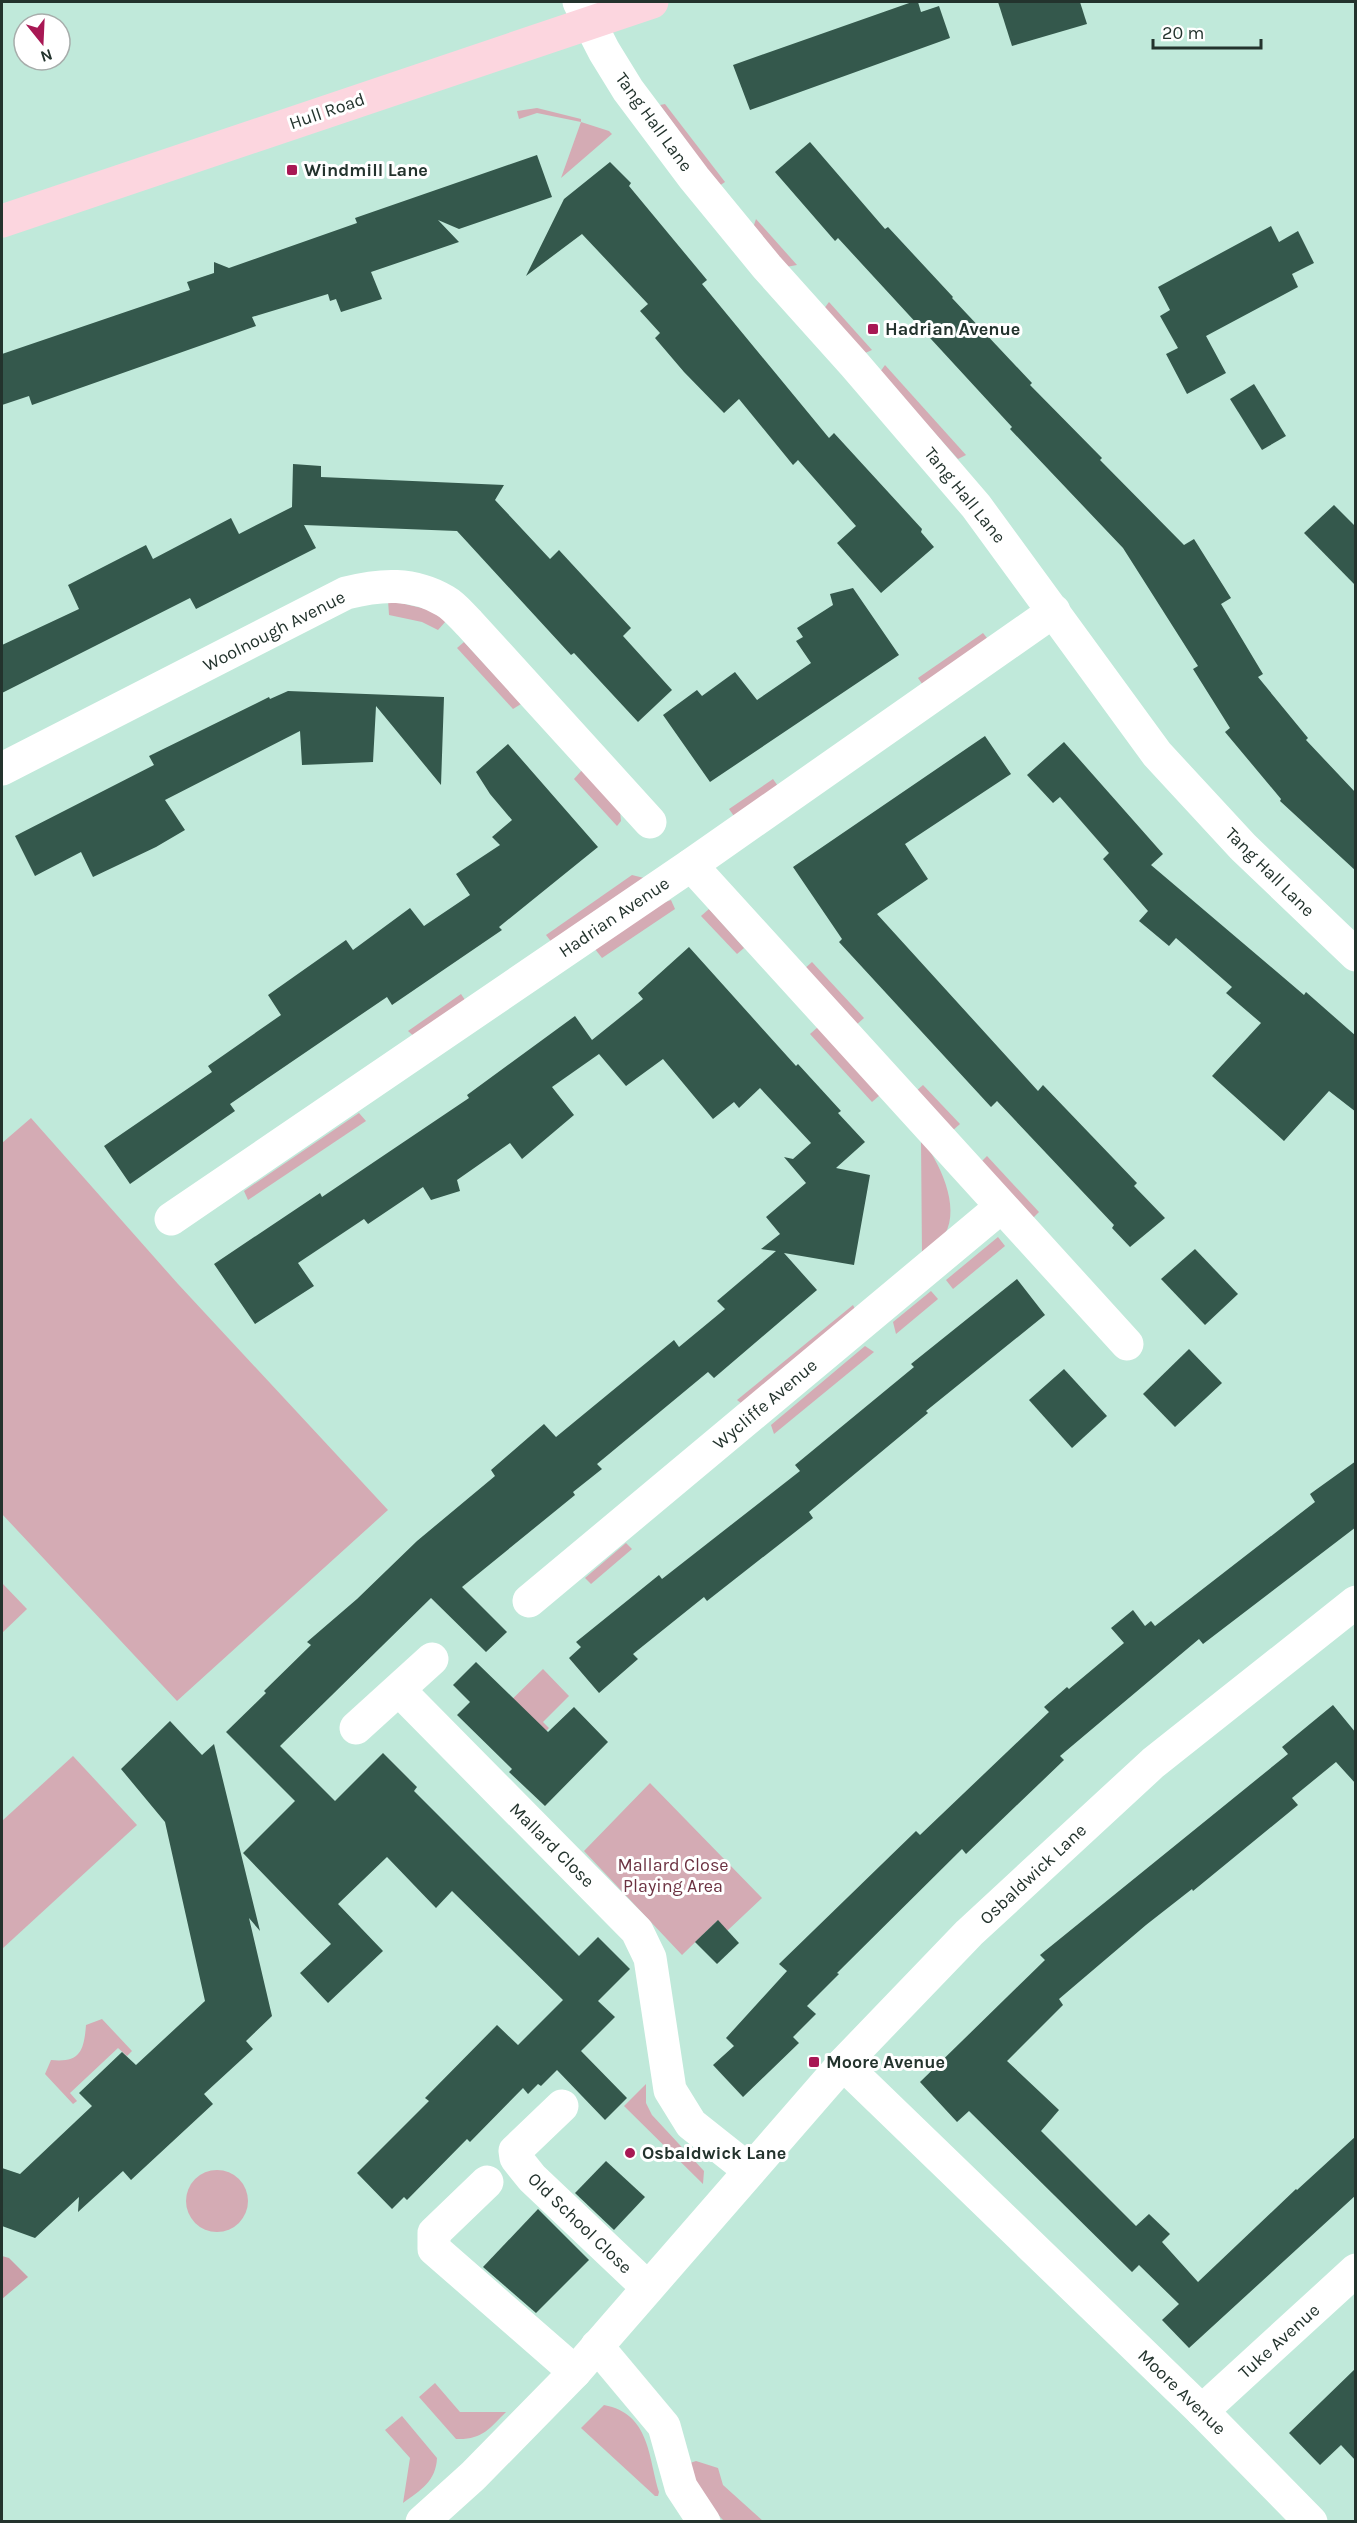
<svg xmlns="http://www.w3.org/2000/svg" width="1357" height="2523" font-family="Karla,sans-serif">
  <rect width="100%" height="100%" fill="#c0e9da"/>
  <g fill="#d4abb4">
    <path d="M 665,104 L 725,182 L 719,186 L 660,105 Z"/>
    <path d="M 537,108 L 581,119 L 581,122 L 609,131 L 612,134 L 561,178 L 581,122 L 537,113 L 519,119 L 517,111 Z"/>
    <path d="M 756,219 L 797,265 L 786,267 L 753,228 Z"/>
    <path d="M 829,302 L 872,350 L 863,354 L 823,310 Z"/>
    <path d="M 885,365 L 966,455 L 958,459 L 880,372 Z"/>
    <path d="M 388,600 L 430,610 L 446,621 L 438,630 L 422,622 L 389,615 Z"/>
    <path d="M 983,633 L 991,643 L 925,688 L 918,678 Z"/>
    <path d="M 464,642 L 521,704 L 513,709 L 457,648 Z"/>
    <path d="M 582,770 L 620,811 L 621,821 L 617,826 L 574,779 Z"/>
    <path d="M 773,779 L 780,789 L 736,819 L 729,809 Z"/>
    <path d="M 632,875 L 644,878 L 553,944 L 546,935 Z"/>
    <path d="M 671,900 L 675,909 L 602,958 L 595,949 L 660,904 Z"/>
    <path d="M 709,909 L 744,948 L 737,954 L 701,916 Z"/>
    <path d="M 812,962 L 864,1018 L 855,1026 L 803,970 Z"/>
    <path d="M 461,994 L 467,1003 L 417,1039 L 408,1031 Z"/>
    <path d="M 818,1027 L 880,1095 L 872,1102 L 810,1034 Z"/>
    <path d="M 923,1085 L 960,1124 L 952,1131 L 915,1092 Z"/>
    <path d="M 359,1113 L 366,1121 L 248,1200 L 244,1191 Z"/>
    <path d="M 31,1118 L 178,1284 L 388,1510 L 177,1701 L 2,1514 L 2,1143 Z"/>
    <path d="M 921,1139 C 939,1160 961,1207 945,1234 C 939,1243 929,1250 922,1257 Z"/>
    <path d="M 987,1156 L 1039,1212 L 1031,1220 L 979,1164 Z"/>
    <path d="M 998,1237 L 1005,1246 L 953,1289 L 946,1280 Z"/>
    <path d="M 931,1291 L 938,1299 L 896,1334 L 893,1322 Z"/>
    <path d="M 853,1305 L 857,1313 L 745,1406 L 737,1400 Z"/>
    <path d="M 865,1346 L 874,1352 L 774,1434 L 771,1425 Z"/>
    <path d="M 626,1543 L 632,1549 L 591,1584 L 585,1578 Z"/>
    <path d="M 2,1583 L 27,1609 L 2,1633 Z"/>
    <path d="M 543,1669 L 569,1696 L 543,1722 L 549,1728 L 531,1747 L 496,1715 Z"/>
    <path d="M 73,1756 L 137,1825 L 2,1949 L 2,1821 Z"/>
    <path d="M 650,1783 L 762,1898 L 727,1931 L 717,1921 L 682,1955 L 584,1851 Z"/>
    <path d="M 102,2019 L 132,2051 L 127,2056 L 118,2048 L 70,2093 L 77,2101 L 73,2104 L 45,2074 L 51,2060 C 80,2063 84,2051 86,2025 Z"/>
    <path d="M 646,2084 L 646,2103 L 652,2115 L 704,2171 L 703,2184 L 624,2106 Z"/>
    <circle cx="217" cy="2201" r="31"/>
    <path d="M 435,2383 L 460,2412 L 506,2412 C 489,2429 482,2440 456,2439 L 419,2397 Z"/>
    <path d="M 604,2405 C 650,2414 648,2456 659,2492 L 658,2496 L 655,2496 L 581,2428 Z"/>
    <path d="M 402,2416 L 437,2458 C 436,2481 421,2490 403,2503 L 410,2458 L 385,2430 Z"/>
    <path d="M 696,2461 L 718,2468 L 723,2485 L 763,2521 L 724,2521 L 699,2495 L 690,2463 Z"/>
  </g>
  <path fill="#cb9ea8" d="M 2,2256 L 9,2258 L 28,2277 L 2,2299 Z"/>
  <g fill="#34584c">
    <path d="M 912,2 L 918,2 L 921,12 L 939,6 L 950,38 L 750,110 L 733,65 Z"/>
    <path d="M 998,2 L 1080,2 L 1087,24 L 1012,46 Z"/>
    <path d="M 810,142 L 885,229 L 888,227 L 953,297 L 952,298 L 1032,383 L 1030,385 L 1102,458 L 1100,460 L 1184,545 L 1194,539 L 1231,598 L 1221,604 L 1263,674 L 1258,677 L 1308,738 L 1306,740 L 1356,793 L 1356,871 L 1280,801 L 1281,799 L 1225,732 L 1230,728 L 1193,669 L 1198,666 L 1123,548 L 1010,429 L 1012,427 L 838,238 L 835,241 L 775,172 Z"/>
    <path d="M 537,155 L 552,197 L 459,229 L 438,220 L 459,242 L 371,272 L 382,299 L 341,312 L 336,299 L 330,301 L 328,294 L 252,317 L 256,326 L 32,405 L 29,396 L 2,405 L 2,354 L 190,290 L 187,282 L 214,273 L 214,262 L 229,268 L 357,223 L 355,218 Z"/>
    <path d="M 610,162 L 631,183 L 629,186 L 707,280 L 702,284 L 829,438 L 834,433 L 922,529 L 921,532 L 934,547 L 881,593 L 837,543 L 856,526 L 798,460 L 793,465 L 739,399 L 724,413 L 684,372 L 655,338 L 660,333 L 640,311 L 648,304 L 582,234 L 526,276 L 564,199 Z"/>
    <path d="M 1271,226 L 1279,242 L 1298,231 L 1314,263 L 1292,274 L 1298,287 L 1206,336 L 1226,373 L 1187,394 L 1166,354 L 1178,348 L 1160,316 L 1170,310 L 1158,287 Z"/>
    <path d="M 1254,384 L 1286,436 L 1262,450 L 1230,399 Z"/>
    <path d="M 293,464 L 321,466 L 321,477 L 504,485 L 495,500 L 550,559 L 559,550 L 631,628 L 623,636 L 672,690 L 638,722 L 574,653 L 571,655 L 457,531 L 304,525 L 316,548 L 196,609 L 190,598 L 2,693 L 2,645 L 79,609 L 68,585 L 146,545 L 153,559 L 231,518 L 239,534 L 292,507 Z"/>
    <path d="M 1334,505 L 1356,527 L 1356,586 L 1304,533 Z"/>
    <path d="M 853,588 L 899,655 L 710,782 L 663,715 L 697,690 L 702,696 L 735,672 L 757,700 L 811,663 L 796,641 L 803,637 L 797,628 L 833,605 L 830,594 Z"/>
    <path d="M 288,691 L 444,697 L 441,785 L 376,706 L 373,762 L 302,765 L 300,731 L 165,800 L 185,830 L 156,847 L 93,877 L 81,852 L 35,876 L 15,836 L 154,765 L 149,756 L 269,697 L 270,699 Z"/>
    <path d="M 985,736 L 1011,774 L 905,844 L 928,879 L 877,914 L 1038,1091 L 1043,1085 L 1137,1183 L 1134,1186 L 1165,1218 L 1130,1247 L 1112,1228 L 1114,1225 L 997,1101 L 991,1107 L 839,942 L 842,939 L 793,867 Z"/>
    <path d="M 1064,742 L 1163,854 L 1151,865 L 1304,995 L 1306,992 L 1356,1036 L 1356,1112 L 1329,1091 L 1284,1141 L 1212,1076 L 1261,1023 L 1226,993 L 1232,987 L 1176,938 L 1169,946 L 1139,921 L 1148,911 L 1103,859 L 1109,853 L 1060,797 L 1053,803 L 1027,775 Z"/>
    <path d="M 508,744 L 598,847 L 499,927 L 502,930 L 392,1005 L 387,997 L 331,1035 L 230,1104 L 235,1111 L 130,1184 L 104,1146 L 212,1072 L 208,1066 L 281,1015 L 268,995 L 346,940 L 353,950 L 410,908 L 424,926 L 470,895 L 456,874 L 500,845 L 492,837 L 512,820 L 490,794 L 476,772 Z"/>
    <path d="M 689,947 L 796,1066 L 798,1064 L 841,1111 L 838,1113 L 865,1142 L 836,1168 L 870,1175 L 854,1265 L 784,1253 L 817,1290 L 714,1378 L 708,1372 L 597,1464 L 602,1469 L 573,1492 L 575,1495 L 462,1587 L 507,1632 L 486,1652 L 431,1598 L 280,1746 L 335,1801 L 383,1753 L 417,1787 L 414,1791 L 579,1956 L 598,1937 L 630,1969 L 598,2001 L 615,2017 L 581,2051 L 627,2098 L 605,2120 L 557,2070 L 541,2086 L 538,2084 L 528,2094 L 523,2088 L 470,2142 L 467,2139 L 407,2200 L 404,2197 L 392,2209 L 357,2173 L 429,2101 L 425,2098 L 497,2025 L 518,2045 L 563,2000 L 452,1891 L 436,1908 L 387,1857 L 338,1904 L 383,1951 L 328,2003 L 300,1973 L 331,1944 L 243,1853 L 295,1801 L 226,1732 L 266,1693 L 264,1691 L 311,1645 L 307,1642 L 357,1599 L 417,1541 L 495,1476 L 491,1470 L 544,1424 L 556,1437 L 674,1340 L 679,1347 L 725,1309 L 717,1301 L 776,1251 L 761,1249 L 780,1234 L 766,1217 L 806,1183 L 784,1157 L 793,1159 L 811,1143 L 760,1088 L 739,1108 L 734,1102 L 713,1119 L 663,1059 L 626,1086 L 599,1054 L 552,1087 L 574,1115 L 522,1159 L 510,1143 L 457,1180 L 460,1191 L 431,1200 L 423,1187 L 368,1224 L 364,1219 L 298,1263 L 314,1286 L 255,1324 L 214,1264 L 320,1193 L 322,1197 L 469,1098 L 467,1095 L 575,1016 L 592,1040 L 643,999 L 638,993 Z"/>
    <path d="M 1195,1249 L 1238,1294 L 1205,1325 L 1161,1279 Z"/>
    <path d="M 1017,1279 L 1045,1315 L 926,1411 L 928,1413 L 809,1512 L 813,1518 L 707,1601 L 704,1597 L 633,1654 L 638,1659 L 599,1693 L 569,1658 L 581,1647 L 576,1642 L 659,1575 L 662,1579 L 800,1471 L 795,1465 L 914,1367 L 911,1364 Z"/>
    <path d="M 1189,1349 L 1222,1383 L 1175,1427 L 1143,1394 Z"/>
    <path d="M 1064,1369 L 1107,1416 L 1072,1448 L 1029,1400 Z"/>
    <path d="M 1356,1461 L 1356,1527 L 1203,1644 L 1199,1639 L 1060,1756 L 1064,1760 L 966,1854 L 962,1849 L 837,1973 L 839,1974 L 807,2006 L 816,2014 L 793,2037 L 799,2043 L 743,2097 L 713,2065 L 734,2046 L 726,2038 L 787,1971 L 779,1964 L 916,1831 L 920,1835 L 1049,1712 L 1044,1707 L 1067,1687 L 1069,1689 L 1124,1643 L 1111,1628 L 1133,1610 L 1145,1626 L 1151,1621 L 1155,1626 L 1315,1502 L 1310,1494 Z"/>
    <path d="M 476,1662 L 548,1732 L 574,1707 L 608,1742 L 545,1806 L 509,1772 L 512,1769 L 457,1715 L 470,1702 L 453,1685 Z"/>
    <path d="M 1333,1705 L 1356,1733 L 1356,1784 L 1336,1762 L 1292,1798 L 1298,1805 L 1193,1891 L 1192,1889 L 1146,1925 L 1059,1999 L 1063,2005 L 1007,2061 L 1059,2110 L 1041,2131 L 1136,2226 L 1149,2214 L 1170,2234 L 1162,2242 L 1198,2282 L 1296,2189 L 1297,2190 L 1356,2136 L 1356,2195 L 1189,2348 L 1162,2320 L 1179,2304 L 1139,2265 L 1132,2272 L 969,2111 L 957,2122 L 920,2082 L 1045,1960 L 1040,1955 L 1288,1754 L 1282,1747 Z"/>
    <path d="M 170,1721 L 202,1755 L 214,1744 L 260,1931 L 249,1918 L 272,2016 L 246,2041 L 253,2049 L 204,2094 L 213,2104 L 131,2180 L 123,2171 L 78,2212 L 79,2197 L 35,2238 L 2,2226 L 2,2168 L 20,2174 L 92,2106 L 79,2093 L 122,2052 L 136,2065 L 205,2001 L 165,1822 L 121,1769 Z"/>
    <path d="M 718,1920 L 739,1943 L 717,1964 L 695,1942 Z"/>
    <path d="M 606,2161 L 645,2197 L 614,2230 L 575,2193 Z"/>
    <path d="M 538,2209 L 589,2260 L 536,2313 L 483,2267 Z"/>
    <path d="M 1356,2368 L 1356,2461 L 1341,2445 L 1320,2465 L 1289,2433 Z"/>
  </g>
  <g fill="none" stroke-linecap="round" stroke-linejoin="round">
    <g stroke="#fff" stroke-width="33">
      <path d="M 579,2 L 604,51 L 628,90 L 694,178 L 767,267 L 854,364 L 976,506 L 1157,754 L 1243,847 L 1356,955"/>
      <path d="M 2,769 L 346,593 C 381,584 413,582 445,601 C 454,606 462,616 469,623 L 650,822"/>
      <path d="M 691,865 L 1127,1344"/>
      <path d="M 171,1219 L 691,865 L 1054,611"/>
      <path d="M 529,1601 L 1001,1207"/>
      <path d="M 399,1690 L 637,1931 L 650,1958 L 670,2090 L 691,2124 L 749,2170"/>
      <path d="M 356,1728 L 432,1659"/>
      <path d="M 843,2064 L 1202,2411 L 1311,2522"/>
      <path d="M 562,2106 L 515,2151 L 516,2158 L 532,2178 L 647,2287"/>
      <path d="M 487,2182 L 434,2233 L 434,2249 L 575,2372"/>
      <path d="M 597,2346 L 664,2426 L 681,2487 L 704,2522"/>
      <path d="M 1202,2411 L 1356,2270"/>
      <path d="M 422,2522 L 473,2476 L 575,2372 L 843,2064 L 969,1933 L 1153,1763 L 1356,1602"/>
    </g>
    <path stroke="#fcd6df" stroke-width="33" d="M 2,221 L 652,2"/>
  </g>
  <g fill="#a81854" stroke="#fff" stroke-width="2">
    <rect x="286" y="164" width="12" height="12" rx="3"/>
    <rect x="867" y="323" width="12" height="12" rx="3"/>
    <rect x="808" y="2056" width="12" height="12" rx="3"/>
    <circle cx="630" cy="2153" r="6"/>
  </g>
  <g text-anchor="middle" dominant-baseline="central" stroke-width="6" stroke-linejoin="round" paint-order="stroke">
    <g font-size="18" fill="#23332d" stroke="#fff">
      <text transform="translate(327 111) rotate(-19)">Hull Road</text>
      <text transform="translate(654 122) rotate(54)">Tang Hall Lane</text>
      <text transform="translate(965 495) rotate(51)">Tang Hall Lane</text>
      <text transform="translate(274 631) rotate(-27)">Woolnough Avenue</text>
      <text transform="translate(1270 872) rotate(45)">Tang Hall Lane</text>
      <text transform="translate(614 917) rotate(-34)">Hadrian Avenue</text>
      <text transform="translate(765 1404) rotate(-40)">Wycliffe Avenue</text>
      <text transform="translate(552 1845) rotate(45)">Mallard Close</text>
      <text transform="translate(1033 1874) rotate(-43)">Osbaldwick Lane</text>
      <text transform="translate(580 2223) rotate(44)">Old School Close</text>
      <text transform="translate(1279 2341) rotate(-42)">Tuke Avenue</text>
      <text transform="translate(1182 2392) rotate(44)">Moore Avenue</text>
    </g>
    <g font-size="18" font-weight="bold" fill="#23332d" stroke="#fff" text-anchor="start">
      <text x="304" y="170">Windmill Lane</text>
      <text x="885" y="329">Hadrian Avenue</text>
      <text x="826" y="2062">Moore Avenue</text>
      <text x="642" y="2153">Osbaldwick Lane</text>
    </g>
    <g font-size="18" fill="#6c3242" stroke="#fff">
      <text x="673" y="1865">Mallard Close<tspan x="673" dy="21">Playing Area</tspan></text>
    </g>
  </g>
  <rect width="1357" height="2523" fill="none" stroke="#23332d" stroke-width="6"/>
  <g transform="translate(42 42) rotate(162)"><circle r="28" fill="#ffffff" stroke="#a7adab" stroke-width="1.5"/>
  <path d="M0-4.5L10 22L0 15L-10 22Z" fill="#a81854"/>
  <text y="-9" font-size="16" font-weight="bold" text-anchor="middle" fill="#23332d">N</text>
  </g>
  <path d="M1153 39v9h108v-9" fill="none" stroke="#23332d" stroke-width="3"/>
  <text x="1162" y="39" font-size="18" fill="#23332d" stroke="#ffffff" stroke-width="4.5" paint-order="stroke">20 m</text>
</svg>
